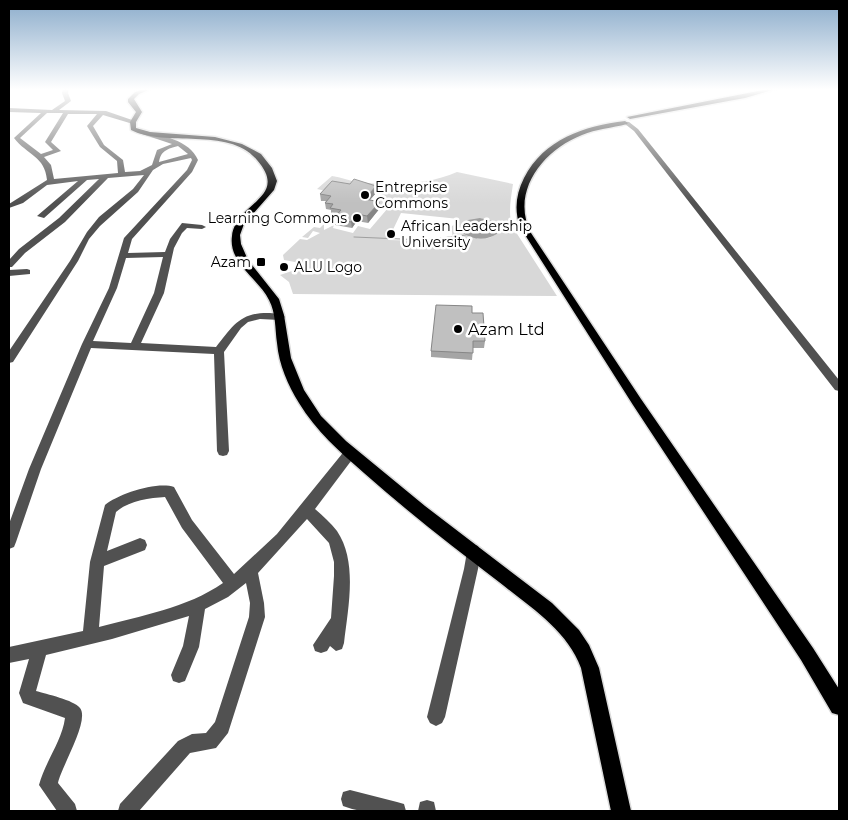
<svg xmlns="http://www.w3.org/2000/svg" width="848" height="820" font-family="Montserrat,sans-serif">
  <rect width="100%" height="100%" fill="#fff"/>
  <path fill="#d8d8d8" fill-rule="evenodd" d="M 457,172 L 513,184 C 511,198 508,212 512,226 L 557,296 L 293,294 L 289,282 L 280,275 L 292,271 L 296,267 L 295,262 L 284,260 L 283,255 L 300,239 L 307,240 L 320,233 L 313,231 L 308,238 L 302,237 L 314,227 L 320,228 L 324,224 L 324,230 L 334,225 L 333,228 L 353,233 L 358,226 L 370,229 L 388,208 L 373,204 L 383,193 C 359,188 339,195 317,189 L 332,176 C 341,177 349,181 358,182 C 389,186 428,185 457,172 ZM 401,213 L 459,219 L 459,220 L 451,227 L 453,238 L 428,241 L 388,240 ZM 480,218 L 496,224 L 497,234 L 489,238 L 477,239 Z"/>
  <path fill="#9f9f9f" d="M 480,218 L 492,221 L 498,228 L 497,234 C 486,241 473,240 463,233 L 462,226 L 468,220 Z"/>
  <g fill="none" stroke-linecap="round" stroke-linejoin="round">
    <path stroke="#9f9f9f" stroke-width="1" d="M 354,237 L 424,240 L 466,235"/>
    <defs>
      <g id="major">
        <path d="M 144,89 L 151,89 L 139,94 L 134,99 L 142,112 L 136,122 L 136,128 L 150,132 L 215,137 L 242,144 L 261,154 L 272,168 L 277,181 L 274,190 L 244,224 L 240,235 L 241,244 L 248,260 L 279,299 L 284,315 L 291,358 L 304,390 L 321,416 L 346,441 L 425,506 L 552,603 L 579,630 L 589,645 L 599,668 L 631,811 L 611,811 L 581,668 C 567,630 530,607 499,582 C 453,547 408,512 364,473 C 340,452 316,431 299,403 C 288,385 279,365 277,343 C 275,329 276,313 269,300 C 259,279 228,263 232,236 C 236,202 290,198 257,160 C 229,126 166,148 131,130 L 130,122 L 136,112 L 128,102 L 128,99 L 135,92 Z"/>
        <path d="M 768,89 L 776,89 L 745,98 L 630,119 L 627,117 Z"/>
        <path d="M 625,121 L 628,123 L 627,124 C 612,128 596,129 582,135 C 543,150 510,192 531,233 L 641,399 L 813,648 L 839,689 L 839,715 L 832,713 L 801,660 L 633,405 L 520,227 C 514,210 516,194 524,178 C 544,139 584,126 625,121 Z"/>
      </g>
    </defs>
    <use href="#major" stroke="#dbdbdb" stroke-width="3"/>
    <g fill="#515151" fill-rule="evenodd">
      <path d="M 63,89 L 69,89 L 68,93 L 71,101 L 59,110 L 106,111 L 135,121 L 133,124 L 103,115 L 93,126 L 104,145 L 123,160 L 125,172 L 140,171 L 152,165 L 157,150 L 172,144 L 139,133 L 139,131 L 141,130 C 160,135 190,140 198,160 L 192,172 L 132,239 L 128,253 L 165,252 L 170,239 L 182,223 L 202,225 L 206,227 L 202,229 L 187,228 L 182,233 L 174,248 L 164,293 L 141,343 L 216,347 C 233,326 240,312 270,313 C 276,314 281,313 285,317 L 280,320 L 260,319 L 248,322 L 241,328 L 224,352 L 229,451 L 227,455 L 223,456 L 219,455 L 217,451 L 214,354 L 91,348 L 41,469 L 16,542 L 14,547 L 9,549 L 9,524 L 29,469 L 82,344 L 109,288 L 124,238 L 187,170 L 192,160 L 191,158 L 163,164 L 153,170 L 138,192 L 100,226 L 89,239 L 78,261 L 13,362 L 9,363 L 9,351 L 70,261 L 87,232 L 99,217 L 133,189 L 144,175 L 108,178 L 65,222 L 25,253 L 12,267 L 9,267 L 9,260 L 19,249 L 59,218 L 99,179 L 87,180 L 44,218 L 37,216 L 78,181 L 47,185 L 23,203 L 9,208 L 9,204 L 47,180 C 45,156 27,155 14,138 L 41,113 L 9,112 L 9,108 L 52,110 L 65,101 L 62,93 ZM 47,113 L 63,113 L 45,142 L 53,150 L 41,154 L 20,138 ZM 68,114 L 97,114 L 87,126 L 100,147 L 117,161 L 118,173 L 54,179 L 51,165 L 44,157 L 61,151 L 51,142 ZM 178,146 L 188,154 L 159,162 C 161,150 168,149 178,146 ZM 163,257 L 154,293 L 131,343 L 93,341 L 117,288 L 126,258 Z"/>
      <path d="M 625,122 L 629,122 L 638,129 L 839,380 L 839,391 L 835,390 L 634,131 L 625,124 Z"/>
      <path d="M 27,269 L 30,270 L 30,274 L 9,276 L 9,270 Z"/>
      <path d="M 350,448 L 354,449 L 356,453 L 354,457 L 315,509 C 323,516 331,523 337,531 C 358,562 348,608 344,643 L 342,649 L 336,651 L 330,646 L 327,651 L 321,653 L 315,651 L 313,645 L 331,618 L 334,576 L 334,562 L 329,543 L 307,519 L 258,573 L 264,603 L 265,617 L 228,733 L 216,748 L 190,753 L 139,811 L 118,811 L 120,804 L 178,741 L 192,734 L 206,733 L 215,722 L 249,617 L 250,603 L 246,583 L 228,597 L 205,609 L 199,647 L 185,681 L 179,683 L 173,681 L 171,675 L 183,646 L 189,616 L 112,639 L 46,655 L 36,691 C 46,694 74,700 80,708 C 90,721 61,767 58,783 L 75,804 L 77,811 L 57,811 L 39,785 C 45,762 62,741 65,718 L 23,703 L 19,693 L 29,659 L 9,663 L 9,647 L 83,631 L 90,562 L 105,505 C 118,494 157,481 174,487 L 192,520 L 234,574 L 277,534 L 346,449 ZM 165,497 L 182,528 L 223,583 C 187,608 140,616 99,627 L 104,566 L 145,550 L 147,545 L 145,540 L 140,538 L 107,551 L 116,512 C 128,501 149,498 165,497 Z"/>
      <path d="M 473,544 L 478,546 L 480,551 L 478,569 L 445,717 L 442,723 L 436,726 L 430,723 L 427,717 L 464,569 L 468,546 Z"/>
      <path d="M 350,790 L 397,802 L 404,804 L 406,811 C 386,812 363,814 343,806 L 341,799 L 343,792 Z"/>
      <path d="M 427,800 L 434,802 L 436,811 L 418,811 L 420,802 Z"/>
    </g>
    <use href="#major" fill="#000" fill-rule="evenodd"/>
  </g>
  <g fill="#a5a5a5">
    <path d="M 376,193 L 370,200 L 380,208 L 368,223 L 357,221 L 352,228 L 335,225 L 334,218 L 336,215 L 331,214 L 331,210 L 326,209 L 325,203 L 326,201 L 321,201 L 320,194 Z"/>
    <path d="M 472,313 L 485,341 L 484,348 L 473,348 L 472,360 L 431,357 L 431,351 Z"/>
  </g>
  <g fill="#868686">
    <path d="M 376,186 L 376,193 L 365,205 L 365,199 Z"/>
    <path d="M 380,202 L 380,208 L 368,223 L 367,216 Z"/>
    <path d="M 357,214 L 357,221 L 352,228 L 351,222 Z"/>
  </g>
  <g fill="#c0c0c0" stroke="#868686">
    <path d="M 354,179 L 376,186 L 365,199 L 380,202 L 367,216 L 357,214 L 351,222 L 334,218 L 341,210 L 330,208 L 333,204 L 325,203 L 331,196 L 320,194 L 332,181 L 350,184 Z"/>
    <path d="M 436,305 L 472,306 L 472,313 L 483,313 L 485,341 L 473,341 L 473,353 L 431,351 Z"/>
  </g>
  <linearGradient id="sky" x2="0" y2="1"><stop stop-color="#8baccb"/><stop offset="0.44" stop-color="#fff"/><stop offset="1" stop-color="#fff" stop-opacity="0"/></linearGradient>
  <rect width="848" height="203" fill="url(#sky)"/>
  <g fill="#000" stroke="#fff" stroke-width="2">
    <circle cx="365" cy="195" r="5"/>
    <circle cx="357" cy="218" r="5"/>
    <circle cx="391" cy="234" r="5"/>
    <rect x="256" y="257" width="10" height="10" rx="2.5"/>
    <circle cx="284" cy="267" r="5"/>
    <circle cx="458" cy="329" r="5"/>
  </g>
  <g text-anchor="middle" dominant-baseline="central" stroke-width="5" stroke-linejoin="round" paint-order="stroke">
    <g font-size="14" fill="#000" stroke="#fff" text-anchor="start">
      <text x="375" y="187">Entreprise<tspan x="375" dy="16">Commons</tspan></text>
      <text x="347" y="218" text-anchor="end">Learning Commons</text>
      <text x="401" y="226">African Leadership<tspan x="401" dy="16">University</tspan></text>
      <text x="251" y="262" text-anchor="end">Azam</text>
      <text x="294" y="267">ALU Logo</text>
    </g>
    <g font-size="16" fill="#000" stroke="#fff" text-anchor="start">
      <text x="468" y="329">Azam Ltd</text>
    </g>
  </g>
  <rect width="848" height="820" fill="none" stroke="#000000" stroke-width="20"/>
</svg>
